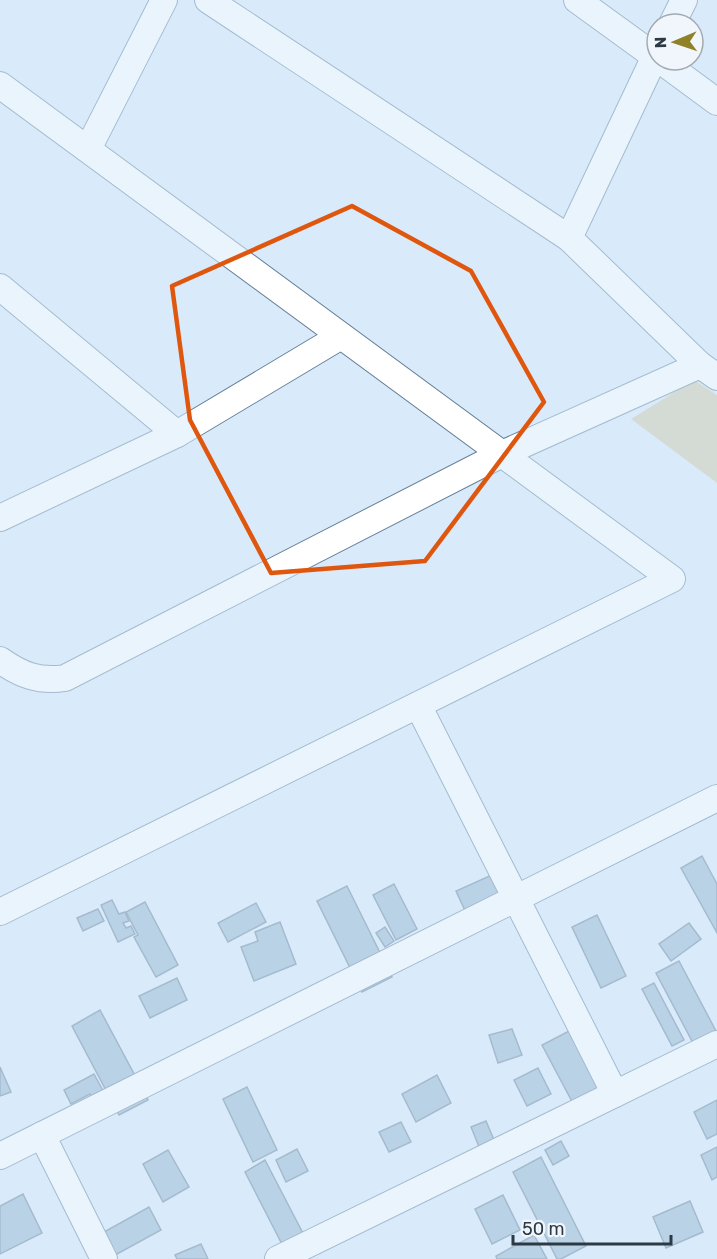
<svg xmlns="http://www.w3.org/2000/svg" width="717" height="1259" font-family="Rubik,sans-serif">
  <rect width="100%" height="100%" fill="#d9ebfb"/>
  <path fill="#cec8a6" d="M 694,380 L 717,395 L 717,483 L 631,419 Z"/>
  <g fill="#96b3cb" stroke="#658098" stroke-width="1.5">
    <path d="M 702,856 L 717,884 L 717,933 L 681,868 Z"/>
    <path d="M 494,874 L 506,900 L 468,917 L 456,891 Z"/>
    <path d="M 394,884 L 417,929 L 396,940 L 373,895 Z"/>
    <path d="M 347,886 L 392,977 L 362,992 L 317,901 Z"/>
    <path d="M 112,900 L 119,914 L 125,912 L 129,921 L 123,923 L 126,928 L 131,926 L 135,934 L 118,942 L 101,905 Z"/>
    <path d="M 145,902 L 178,965 L 156,977 L 134,937 L 138,935 L 126,912 Z"/>
    <path d="M 256,903 L 266,922 L 228,942 L 218,923 Z"/>
    <path d="M 98,909 L 104,921 L 83,931 L 77,918 Z"/>
    <path d="M 597,915 L 626,976 L 601,988 L 572,927 Z"/>
    <path d="M 280,922 L 296,964 L 254,981 L 241,947 L 258,941 L 255,932 Z"/>
    <path d="M 689,923 L 701,939 L 671,961 L 659,944 Z"/>
    <path d="M 385,927 L 394,941 L 385,947 L 376,933 Z"/>
    <path d="M 679,961 L 716,1031 L 693,1043 L 656,973 Z"/>
    <path d="M 177,978 L 187,1000 L 150,1018 L 139,996 Z"/>
    <path d="M 654,983 L 684,1040 L 672,1046 L 642,989 Z"/>
    <path d="M 100,1010 L 148,1100 L 119,1115 L 72,1026 Z"/>
    <path d="M 512,1029 L 522,1055 L 498,1063 L 489,1035 Z"/>
    <path d="M 571,1030 L 605,1094 L 576,1109 L 542,1045 Z"/>
    <path d="M 0,1067 L 11,1092 L 0,1096 Z"/>
    <path d="M 538,1068 L 551,1094 L 527,1106 L 514,1080 Z"/>
    <path d="M 94,1074 L 114,1111 L 103,1117 L 90,1094 L 71,1104 L 64,1090 Z"/>
    <path d="M 437,1075 L 451,1103 L 416,1122 L 402,1094 Z"/>
    <path d="M 247,1087 L 277,1150 L 253,1162 L 223,1099 Z"/>
    <path d="M 717,1100 L 717,1134 L 707,1139 L 694,1112 Z"/>
    <path d="M 486,1121 L 497,1147 L 482,1154 L 471,1127 Z"/>
    <path d="M 401,1122 L 411,1142 L 389,1152 L 379,1132 Z"/>
    <path d="M 561,1141 L 569,1156 L 553,1165 L 545,1150 Z"/>
    <path d="M 717,1147 L 717,1177 L 712,1180 L 701,1155 Z"/>
    <path d="M 297,1149 L 308,1171 L 286,1182 L 276,1160 Z"/>
    <path d="M 168,1150 L 189,1187 L 163,1202 L 143,1164 Z"/>
    <path d="M 541,1157 L 586,1246 L 561,1259 L 557,1259 L 513,1172 Z"/>
    <path d="M 265,1160 L 308,1243 L 287,1254 L 245,1172 Z"/>
    <path d="M 23,1194 L 42,1233 L 0,1254 L 0,1206 Z"/>
    <path d="M 503,1195 L 520,1230 L 492,1244 L 475,1209 Z"/>
    <path d="M 690,1201 L 703,1232 L 666,1248 L 653,1217 Z"/>
    <path d="M 149,1207 L 161,1230 L 108,1259 L 95,1237 Z"/>
    <path d="M 534,1235 L 547,1259 L 497,1259 L 496,1256 Z"/>
    <path d="M 201,1244 L 208,1259 L 177,1259 L 175,1255 Z"/>
  </g>
  <g fill="none" stroke-linecap="round" stroke-linejoin="round">
    <defs>
      <g id="minor">
        <path d="M 208,0 L 569,238 L 700,365 L 717,377"/>
        <path d="M 577,0 L 657,58"/>
        <path d="M 672,24 L 684,0"/>
        <path d="M 660,60 L 717,102"/>
        <path d="M 0,85 L 672,579 L 0,912"/>
        <path d="M 88,149 L 164,0"/>
        <path d="M 569,238 L 657,52"/>
        <path d="M 0,287 L 177,434"/>
        <path d="M 0,518 L 177,434 L 341,336"/>
        <path d="M 0,660 C 21,675 39,682 65,678 L 502,454 L 700,365"/>
        <path d="M 418,705 L 615,1094"/>
        <path d="M 42,1135 L 104,1259"/>
        <path d="M 0,1156 L 717,798"/>
        <path d="M 278,1259 L 717,1044"/>
      </g>
    </defs>
    <use href="#minor" stroke="#658098" stroke-width="28"/>
    <use href="#minor" stroke="#fff" stroke-width="26"/>
  </g>
  <path d="M0 0H717V1259H0ZM 352,206 L 471,271 L 544,402 L 425,561 L 271,573 L 190,420 L 172,286 Z" fill="#d9ebfb" fill-opacity=".55" fill-rule="evenodd"/>
  <path fill="none" stroke="#df570f" stroke-width="4.5" stroke-linejoin="round" d="M 352,206 L 471,271 L 544,402 L 425,561 L 271,573 L 190,420 L 172,286 Z"/>
  <g transform="translate(675 42) rotate(268)"><circle r="28" fill="#f0f6fc" stroke="#a2aab2" stroke-width="1.5"/>
  <path d="M0-4.5L10 22L0 15L-10 22Z" fill="#908028"/>
  <text y="-9" font-size="16" font-weight="bold" text-anchor="middle" fill="#2d3943">N</text>
  </g>
  <path d="M513 1235v9h158v-9" fill="none" stroke="#2d3943" stroke-width="3"/>
  <text x="522" y="1235" font-size="18" fill="#2d3943" stroke="#f0f6fc" stroke-width="4.5" paint-order="stroke">50 m</text>
</svg>
